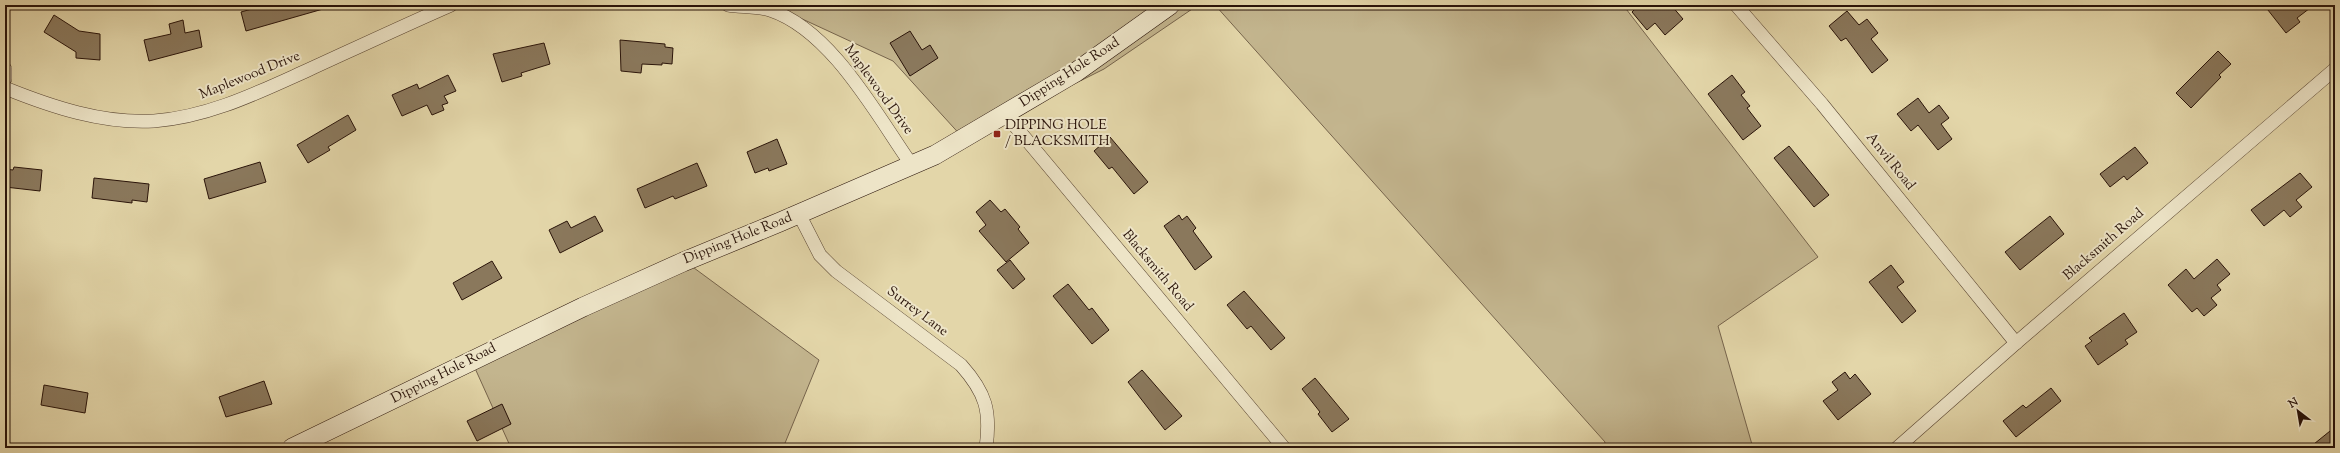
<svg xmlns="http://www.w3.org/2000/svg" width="2340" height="453" font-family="'Sorts Mill Goudy',serif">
  <rect width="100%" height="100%" fill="#e3d6a9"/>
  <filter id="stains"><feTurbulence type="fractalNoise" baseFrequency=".005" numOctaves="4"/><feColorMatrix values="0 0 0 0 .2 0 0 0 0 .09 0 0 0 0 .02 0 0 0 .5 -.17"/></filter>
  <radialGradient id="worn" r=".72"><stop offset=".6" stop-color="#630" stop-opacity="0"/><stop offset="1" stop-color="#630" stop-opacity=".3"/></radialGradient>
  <g fill="#c3b58e" stroke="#76644c">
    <path d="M 726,5 L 1198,5 L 1104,69 L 964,139 L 893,61 L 798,17 Z"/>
    <path d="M 1215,5 L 1623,5 L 1818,257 L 1718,326 L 1753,448 L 1604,448 L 1605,442 Z"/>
    <path d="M 690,265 L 819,360 L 783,448 L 511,448 L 469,355 Z"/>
  </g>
  <g fill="#8a785c" stroke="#291309">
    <path d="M 266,5 L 323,5 L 323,9 L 246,31 L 241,12 Z"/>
    <path d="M 1639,5 L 1671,5 L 1683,19 L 1665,35 L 1655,23 L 1647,30 L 1632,12 Z"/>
    <path d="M 2264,5 L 2314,5 L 2297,18 L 2300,22 L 2286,33 Z"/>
    <path d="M 1847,11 L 1859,25 L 1867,19 L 1878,33 L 1871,39 L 1888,60 L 1872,73 L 1846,38 L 1841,41 L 1829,26 Z"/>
    <path d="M 54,15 L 79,31 L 100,34 L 100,60 L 76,58 L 76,52 L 44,32 Z"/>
    <path d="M 183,20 L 185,33 L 199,30 L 202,47 L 149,61 L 144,40 L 171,34 L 169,24 Z"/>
    <path d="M 910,31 L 922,50 L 930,45 L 938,58 L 910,76 L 890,43 Z"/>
    <path d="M 620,40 L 665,44 L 665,47 L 673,48 L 672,64 L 662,63 L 662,65 L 642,64 L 641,73 L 621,71 Z"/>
    <path d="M 544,43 L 550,64 L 521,73 L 522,76 L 502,82 L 493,54 Z"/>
    <path d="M 2218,51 L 2231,64 L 2219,75 L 2221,77 L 2191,108 L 2176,93 Z"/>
    <path d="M 448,75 L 456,91 L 444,96 L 448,103 L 442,105 L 444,110 L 432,115 L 427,105 L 402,116 L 392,95 L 417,84 L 419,89 Z"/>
    <path d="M 1732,75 L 1745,92 L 1741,95 L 1750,106 L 1747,108 L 1761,126 L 1743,140 L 1708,94 Z"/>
    <path d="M 1918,98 L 1929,113 L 1939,105 L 1949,118 L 1941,124 L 1952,139 L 1938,150 L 1918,125 L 1911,131 L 1897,114 Z"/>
    <path d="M 348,115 L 356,130 L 328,147 L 330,150 L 308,163 L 297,145 Z"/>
    <path d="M 1110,137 L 1148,182 L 1134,194 L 1112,167 L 1109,169 L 1094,151 Z"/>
    <path d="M 777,139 L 787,164 L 769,171 L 768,168 L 755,173 L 747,152 Z"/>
    <path d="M 1789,146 L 1829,195 L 1814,207 L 1774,158 Z"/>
    <path d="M 2135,147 L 2148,163 L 2127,180 L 2124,176 L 2110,187 L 2100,174 Z"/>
    <path d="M 260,162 L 266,182 L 209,199 L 204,179 Z"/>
    <path d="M 697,163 L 707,186 L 675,199 L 673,196 L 645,208 L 637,189 Z"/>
    <path d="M 14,167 L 42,170 L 40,191 L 5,187 L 5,169 L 13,170 Z"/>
    <path d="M 2300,173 L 2312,187 L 2296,200 L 2302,207 L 2290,217 L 2284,210 L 2264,226 L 2251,210 Z"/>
    <path d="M 94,178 L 149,184 L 147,202 L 132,200 L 132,203 L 92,198 Z"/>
    <path d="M 990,200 L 1001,212 L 1005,209 L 1020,227 L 1018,229 L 1029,243 L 1006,262 L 979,231 L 986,225 L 976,212 Z"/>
    <path d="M 1179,215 L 1182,220 L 1187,216 L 1196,228 L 1193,231 L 1212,257 L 1195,270 L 1164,226 Z"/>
    <path d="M 595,216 L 603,231 L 560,253 L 549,230 L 567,221 L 571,228 Z"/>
    <path d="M 2050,216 L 2064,234 L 2020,270 L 2005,252 Z"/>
    <path d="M 2217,259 L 2230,274 L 2217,285 L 2221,290 L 2211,298 L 2217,305 L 2204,316 L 2197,308 L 2192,312 L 2168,285 L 2186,269 L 2194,279 Z"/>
    <path d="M 1010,260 L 1025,279 L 1013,289 L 997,270 Z"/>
    <path d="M 492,261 L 502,278 L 462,300 L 453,283 Z"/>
    <path d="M 1891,265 L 1904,282 L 1897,287 L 1916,311 L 1902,323 L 1869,282 Z"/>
    <path d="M 1068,284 L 1089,310 L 1092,308 L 1109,330 L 1092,344 L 1053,296 Z"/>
    <path d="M 1244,291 L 1285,338 L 1271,350 L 1251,326 L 1247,329 L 1227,305 Z"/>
    <path d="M 2124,313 L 2137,332 L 2125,340 L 2128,344 L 2098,365 L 2085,346 L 2092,341 L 2089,338 Z"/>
    <path d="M 1142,370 L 1182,416 L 1165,430 L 1128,382 Z"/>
    <path d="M 1845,372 L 1850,379 L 1855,374 L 1871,394 L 1838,420 L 1823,401 L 1838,390 L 1832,382 Z"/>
    <path d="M 1315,378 L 1349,419 L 1332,432 L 1318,414 L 1320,412 L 1302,389 Z"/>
    <path d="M 264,381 L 272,404 L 226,417 L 219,397 Z"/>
    <path d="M 44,385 L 88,393 L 85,413 L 41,405 Z"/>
    <path d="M 2051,388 L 2061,401 L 2016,437 L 2003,421 L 2023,405 L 2026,408 Z"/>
    <path d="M 502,404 L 511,424 L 477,441 L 467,421 Z"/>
    <path d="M 2335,427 L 2335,448 L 2309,448 Z"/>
  </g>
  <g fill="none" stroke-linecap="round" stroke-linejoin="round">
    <defs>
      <g id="minor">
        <path d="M 728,5 C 741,7 757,6 770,10 C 831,30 876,114 911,164"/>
        <path d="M 1736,5 L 1822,104 L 2016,343"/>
        <path d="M 5,69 L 5,79"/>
        <path d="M 5,88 C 52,107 103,124 154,121 C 209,117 259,92 308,70 C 356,48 403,26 451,5"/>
        <path d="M 1005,114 L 1284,448"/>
        <path d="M 799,214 L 820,255 L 836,271 L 961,365 C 986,393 991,411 986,448"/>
        <path d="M 1897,448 L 2016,343 L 2335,69"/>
      </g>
      <path id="secondary" d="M 292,448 L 583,307 L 683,262 L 780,222 L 935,155 L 1076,72 L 1170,5"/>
    </defs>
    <use href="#minor" stroke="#584431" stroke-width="14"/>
    <use href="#secondary" stroke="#291309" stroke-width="20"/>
    <use href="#minor" stroke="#ede4c7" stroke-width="13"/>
    <use href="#secondary" stroke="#ede4c7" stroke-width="19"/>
  </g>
  <rect fill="#8f2418" stroke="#ede4c7" stroke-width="1.5" x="993" y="130" width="8" height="8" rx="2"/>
  <g text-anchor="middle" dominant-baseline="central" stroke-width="4" stroke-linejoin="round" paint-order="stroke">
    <g font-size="14" fill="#291309" stroke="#ede4c7">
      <text transform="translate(1070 73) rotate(-33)">Dipping Hole Road</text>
      <text transform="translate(250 76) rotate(-22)">Maplewood Drive</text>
      <text transform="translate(878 90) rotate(54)">Maplewood Drive</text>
      <text transform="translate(1890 162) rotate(51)">Anvil Road</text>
      <text transform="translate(738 239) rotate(-22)">Dipping Hole Road</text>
      <text transform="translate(2104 245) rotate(-41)">Blacksmith Road</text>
      <text transform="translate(1157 271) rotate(50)">Blacksmith Road</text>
      <text transform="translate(917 312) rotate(37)">Surrey Lane</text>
      <text transform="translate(444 374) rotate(-27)">Dipping Hole Road</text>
    </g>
    <g font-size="14" fill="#291309" stroke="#ede4c7" text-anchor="start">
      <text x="1005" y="126">DIPPING HOLE<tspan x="1005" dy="16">/ BLACKSMITH</tspan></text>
    </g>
  </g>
  <rect width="2340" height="453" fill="none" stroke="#e3d6a9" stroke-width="20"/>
  <rect x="6" y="6" width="2328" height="441" fill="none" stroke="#291309" stroke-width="2"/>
  <rect x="10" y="10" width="2320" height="433" fill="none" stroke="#291309"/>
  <g transform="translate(2298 411) rotate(329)" stroke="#ede4c7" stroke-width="3" paint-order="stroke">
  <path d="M0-3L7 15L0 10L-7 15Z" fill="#291309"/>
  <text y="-6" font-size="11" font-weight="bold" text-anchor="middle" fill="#291309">N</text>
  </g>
  <rect width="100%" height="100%" filter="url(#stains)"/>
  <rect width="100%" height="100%" fill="url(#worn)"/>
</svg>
